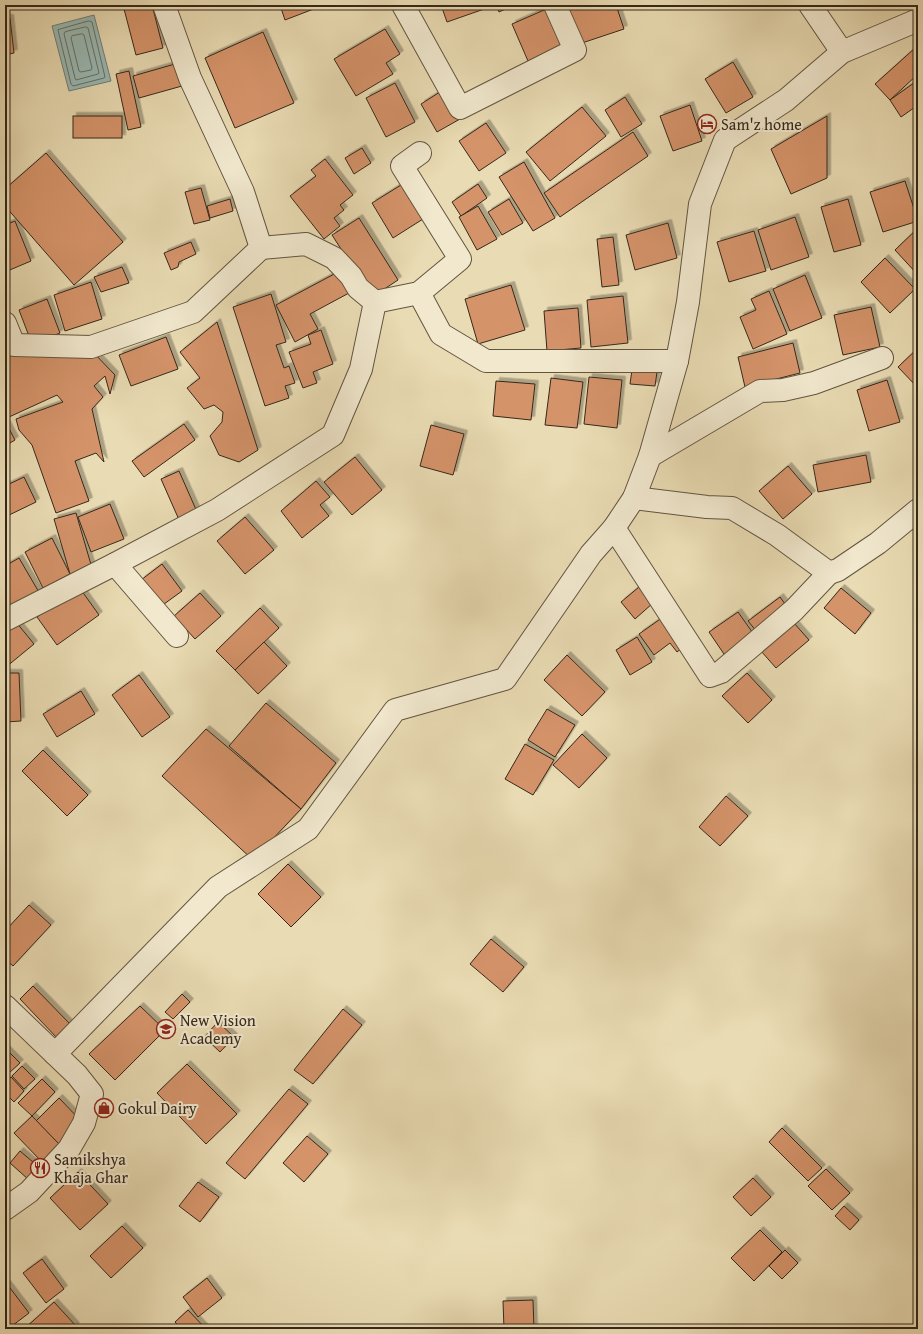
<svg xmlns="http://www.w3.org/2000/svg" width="923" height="1334" font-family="'Gentium Book Plus',serif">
  <defs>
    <filter id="shadow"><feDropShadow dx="3.5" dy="-3.5" stdDeviation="0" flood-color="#0004"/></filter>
  </defs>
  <rect width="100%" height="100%" fill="#e9dbb3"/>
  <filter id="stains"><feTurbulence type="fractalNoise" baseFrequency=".005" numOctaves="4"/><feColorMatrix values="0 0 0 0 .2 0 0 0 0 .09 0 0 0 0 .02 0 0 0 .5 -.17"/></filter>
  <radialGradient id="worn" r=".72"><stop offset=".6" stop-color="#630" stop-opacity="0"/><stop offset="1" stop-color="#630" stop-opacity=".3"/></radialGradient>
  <path fill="#99b9b4" stroke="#717f76" d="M 94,15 L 111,81 L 69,91 L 52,26 Z"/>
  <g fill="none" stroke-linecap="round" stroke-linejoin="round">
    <g stroke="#677067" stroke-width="1">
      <path d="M 89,21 L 92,22 L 105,77 L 104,78 L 73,86 L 71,84 L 58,30 Z"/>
      <path d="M 86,27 L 88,28 L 99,73 L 98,74 L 76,80 L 75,78 L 64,34 L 65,32 Z"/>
      <path d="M 82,34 L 84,35 L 92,68 L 91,70 L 81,72 L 79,71 L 71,38 L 72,36 Z"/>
    </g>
  </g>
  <g fill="#d5936b" stroke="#35281a" filter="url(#shadow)">
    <path d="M 123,5 L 152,5 L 163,48 L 136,55 Z"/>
    <path d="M 280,5 L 324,5 L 285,20 Z"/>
    <path d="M 441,5 L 489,5 L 490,7 L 447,22 Z"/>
    <path d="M 496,5 L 514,5 L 499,12 Z"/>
    <path d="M 579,5 L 616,5 L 624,29 L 579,44 L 568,9 Z"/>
    <path d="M 551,7 L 567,44 L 528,61 L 512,24 Z"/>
    <path d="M 5,18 L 10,18 L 14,53 L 5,55 Z"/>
    <path d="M 385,29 L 400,54 L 386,63 L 393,74 L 356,96 L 334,59 Z"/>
    <path d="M 263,32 L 294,103 L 235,128 L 205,58 Z"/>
    <path d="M 915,48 L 918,51 L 918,74 L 890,100 L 875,84 Z"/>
    <path d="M 733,62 L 753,97 L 726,113 L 705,79 Z"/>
    <path d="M 175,64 L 182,86 L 139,98 L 133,76 Z"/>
    <path d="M 129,71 L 141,127 L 128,130 L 116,74 Z"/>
    <path d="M 918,80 L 918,105 L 901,117 L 890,100 Z"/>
    <path d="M 395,83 L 415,122 L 386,137 L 366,98 Z"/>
    <path d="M 443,90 L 460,119 L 437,132 L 421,104 Z"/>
    <path d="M 625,97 L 642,124 L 621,137 L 605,110 Z"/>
    <path d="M 690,105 L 702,141 L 673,151 L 660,116 Z"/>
    <path d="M 582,107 L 606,136 L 550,181 L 526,152 Z"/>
    <rect x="73" y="116" width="49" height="22"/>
    <path d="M 827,116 L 827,178 L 791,194 L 771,149 Z"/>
    <path d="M 486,123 L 506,153 L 479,171 L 459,141 Z"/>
    <path d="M 633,132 L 648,156 L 560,217 L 544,193 Z"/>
    <path d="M 362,148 L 371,163 L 354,174 L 345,158 Z"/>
    <path d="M 46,153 L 123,242 L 74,285 L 5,206 L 5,189 Z"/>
    <path d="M 325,159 L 353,195 L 340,205 L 344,210 L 334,218 L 340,226 L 324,239 L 290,196 L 316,176 L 311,170 Z"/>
    <path d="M 524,162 L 555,218 L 533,231 L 499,177 Z"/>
    <path d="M 905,181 L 918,221 L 883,232 L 870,192 Z"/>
    <path d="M 478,184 L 487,198 L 461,216 L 452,202 Z"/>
    <path d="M 401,185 L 423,219 L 393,238 L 372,203 Z"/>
    <path d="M 201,188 L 210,220 L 194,224 L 185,192 Z"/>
    <path d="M 230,199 L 233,211 L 210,218 L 207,206 Z"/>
    <path d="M 509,199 L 523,223 L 502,235 L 488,212 Z"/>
    <path d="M 848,199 L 861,245 L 834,252 L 821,207 Z"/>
    <path d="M 478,206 L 497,239 L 477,250 L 459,217 Z"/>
    <path d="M 795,217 L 809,257 L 771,270 L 758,230 Z"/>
    <path d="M 359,218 L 398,280 L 372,297 L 332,235 Z"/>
    <path d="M 15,221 L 31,261 L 5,272 L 5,225 Z"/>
    <path d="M 668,223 L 677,258 L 635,270 L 626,235 Z"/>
    <path d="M 918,228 L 918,275 L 895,250 Z"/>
    <path d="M 754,231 L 766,271 L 729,282 L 717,242 Z"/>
    <path d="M 613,237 L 619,285 L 602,287 L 597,239 Z"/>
    <path d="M 191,242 L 196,254 L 179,262 L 178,267 L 171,270 L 164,253 Z"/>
    <path d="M 885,258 L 915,289 L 890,313 L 861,282 Z"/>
    <path d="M 122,267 L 129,283 L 101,292 L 94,277 Z"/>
    <path d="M 338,272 L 349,293 L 310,314 L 318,329 L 295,342 L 276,305 Z"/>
    <path d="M 805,275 L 822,318 L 790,331 L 773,289 Z"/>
    <path d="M 91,282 L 102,319 L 65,331 L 54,295 Z"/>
    <path d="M 511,285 L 525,330 L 478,344 L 465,299 Z"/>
    <path d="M 769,291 L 787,334 L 753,349 L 740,317 L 756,310 L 751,299 Z"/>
    <path d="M 271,294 L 286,342 L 276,345 L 284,368 L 289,366 L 295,383 L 285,386 L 289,398 L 265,406 L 233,307 Z"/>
    <path d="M 623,296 L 628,343 L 591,347 L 587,300 Z"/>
    <path d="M 47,299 L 60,333 L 32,344 L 19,310 Z"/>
    <path d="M 871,307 L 880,347 L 843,355 L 834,315 Z"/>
    <path d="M 578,308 L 581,348 L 547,351 L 544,311 Z"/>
    <path d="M 217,322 L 258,450 L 239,462 L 219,455 L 210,436 L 222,422 L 223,412 L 214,405 L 204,409 L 187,388 L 200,378 L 180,352 Z"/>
    <path d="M 321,330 L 333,364 L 313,372 L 317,383 L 303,388 L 289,352 L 311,344 L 308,335 Z"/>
    <path d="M 166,337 L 178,369 L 131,386 L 119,355 Z"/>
    <path d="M 793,343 L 800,373 L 745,387 L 738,357 Z"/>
    <path d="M 918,348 L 918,388 L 898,367 Z"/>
    <path d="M 90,349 L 115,375 L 110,394 L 105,376 L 94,386 L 103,397 L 92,409 L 104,462 L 96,453 L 75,461 L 89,501 L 56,513 L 32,445 L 19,430 L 16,419 L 63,402 L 57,395 L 9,417 L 5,408 L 5,356 Z"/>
    <path d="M 632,370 L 657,372 L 655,386 L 630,384 Z"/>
    <path d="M 589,377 L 622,380 L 617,428 L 584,424 Z"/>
    <path d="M 551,378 L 583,382 L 577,428 L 545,425 Z"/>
    <path d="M 887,380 L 900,422 L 869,431 L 857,390 Z"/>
    <path d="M 496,381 L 535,384 L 531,420 L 493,416 Z"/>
    <path d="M 5,421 L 15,440 L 5,446 Z"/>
    <path d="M 184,424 L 195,440 L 144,477 L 132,461 Z"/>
    <path d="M 431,425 L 464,434 L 453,475 L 420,466 Z"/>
    <path d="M 866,455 L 871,482 L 818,492 L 813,465 Z"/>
    <path d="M 355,457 L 382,490 L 352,515 L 324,482 Z"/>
    <path d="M 788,466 L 812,494 L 783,519 L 759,491 Z"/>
    <path d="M 179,471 L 198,514 L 180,522 L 161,479 Z"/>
    <path d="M 24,477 L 36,502 L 5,517 L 5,486 Z"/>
    <path d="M 316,481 L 330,497 L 320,505 L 329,516 L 302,538 L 281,511 Z"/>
    <path d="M 110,504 L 124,539 L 91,552 L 78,517 Z"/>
    <path d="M 76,513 L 92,568 L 70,574 L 54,519 Z"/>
    <path d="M 245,517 L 274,550 L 245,574 L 217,541 Z"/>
    <path d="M 52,538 L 70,574 L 43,588 L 25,552 Z"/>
    <path d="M 19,558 L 40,594 L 11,610 L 5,599 L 5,566 Z"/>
    <path d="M 162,564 L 182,591 L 160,607 L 141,580 Z"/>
    <path d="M 79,587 L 99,615 L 57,645 L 37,617 Z"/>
    <path d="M 639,587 L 653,603 L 635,619 L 621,602 Z"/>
    <path d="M 841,588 L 871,613 L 855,634 L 824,608 Z"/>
    <path d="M 200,593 L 221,616 L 195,639 L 174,616 Z"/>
    <path d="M 780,597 L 788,608 L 757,632 L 748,621 Z"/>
    <path d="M 260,608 L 279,628 L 235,670 L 216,651 Z"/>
    <path d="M 738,612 L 755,636 L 726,657 L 709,632 Z"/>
    <path d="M 666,615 L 687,644 L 677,652 L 670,643 L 654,655 L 639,634 Z"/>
    <path d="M 16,622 L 34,644 L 6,667 L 5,665 L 5,631 Z"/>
    <path d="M 794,623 L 809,640 L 776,668 L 761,651 Z"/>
    <path d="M 637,637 L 652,662 L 630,675 L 616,650 Z"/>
    <path d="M 264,642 L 287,666 L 258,694 L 235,670 Z"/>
    <path d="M 567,655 L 605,692 L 582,716 L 544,680 Z"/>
    <path d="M 5,673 L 19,673 L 21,721 L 5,722 Z"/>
    <path d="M 747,673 L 772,700 L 748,723 L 722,696 Z"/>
    <path d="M 139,675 L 170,717 L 142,737 L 112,695 Z"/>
    <path d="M 81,691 L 95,714 L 57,737 L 43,714 Z"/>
    <path d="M 266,703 L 336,763 L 301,809 L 229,746 Z"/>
    <path d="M 547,709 L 575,725 L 555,757 L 528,740 Z"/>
    <path d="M 206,729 L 301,809 L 253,860 L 162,776 Z"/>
    <path d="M 582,734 L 607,758 L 579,788 L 553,765 Z"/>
    <path d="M 525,744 L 554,760 L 533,795 L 505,779 Z"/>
    <path d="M 43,750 L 88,795 L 67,816 L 22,771 Z"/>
    <path d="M 726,796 L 748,816 L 720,846 L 699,827 Z"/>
    <path d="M 288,864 L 321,897 L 291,927 L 258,894 Z"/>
    <path d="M 29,905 L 51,925 L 13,966 L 5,959 L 5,931 Z"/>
    <path d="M 491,939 L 524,967 L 503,992 L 470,964 Z"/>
    <path d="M 33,986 L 72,1026 L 58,1039 L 20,999 Z"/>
    <path d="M 182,994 L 190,1002 L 173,1019 L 165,1012 Z"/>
    <path d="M 140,1006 L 165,1030 L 115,1080 L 89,1054 Z"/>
    <path d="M 343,1009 L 362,1025 L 313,1084 L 294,1070 Z"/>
    <path d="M 218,1022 L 234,1037 L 220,1052 L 204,1037 Z"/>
    <path d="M 5,1049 L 6,1049 L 20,1063 L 9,1073 L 5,1069 Z"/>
    <path d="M 187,1064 L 237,1114 L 206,1144 L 157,1093 Z"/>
    <path d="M 22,1066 L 35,1079 L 24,1089 L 12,1076 Z"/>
    <path d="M 11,1077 L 24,1091 L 14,1102 L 5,1093 L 5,1082 Z"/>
    <path d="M 42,1079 L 55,1092 L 32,1116 L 18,1103 Z"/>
    <path d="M 289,1089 L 308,1104 L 245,1179 L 226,1163 Z"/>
    <path d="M 59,1098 L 82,1122 L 59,1144 L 36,1121 Z"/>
    <path d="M 32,1116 L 59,1144 L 42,1162 L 14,1133 Z"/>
    <path d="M 782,1128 L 822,1168 L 808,1181 L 769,1142 Z"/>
    <path d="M 307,1136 L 328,1154 L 304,1182 L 283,1163 Z"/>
    <path d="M 20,1151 L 40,1168 L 29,1180 L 10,1163 Z"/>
    <path d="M 826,1169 L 850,1193 L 832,1210 L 808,1186 Z"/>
    <path d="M 78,1172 L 108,1204 L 80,1230 L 50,1198 Z"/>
    <path d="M 753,1178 L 771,1197 L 751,1216 L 733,1197 Z"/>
    <path d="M 198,1182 L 219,1197 L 200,1222 L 179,1206 Z"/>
    <path d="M 844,1206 L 859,1220 L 850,1230 L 835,1216 Z"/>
    <path d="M 122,1226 L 143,1248 L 111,1278 L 90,1256 Z"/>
    <path d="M 760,1230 L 782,1252 L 754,1281 L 731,1258 Z"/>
    <path d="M 785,1250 L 798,1263 L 782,1279 L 769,1266 Z"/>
    <path d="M 42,1259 L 64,1289 L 46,1303 L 23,1273 Z"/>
    <path d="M 207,1278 L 222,1298 L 198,1317 L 183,1297 Z"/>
    <path d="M 7,1284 L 29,1313 L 8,1329 L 5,1329 L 5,1285 Z"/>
    <path d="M 533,1300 L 534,1329 L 504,1329 L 503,1301 Z"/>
    <path d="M 54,1302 L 76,1326 L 73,1329 L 24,1329 Z"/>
    <path d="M 188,1310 L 206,1329 L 181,1329 L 175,1322 Z"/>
  </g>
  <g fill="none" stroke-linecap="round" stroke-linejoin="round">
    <defs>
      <g id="minor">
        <path d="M 164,5 L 190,78 L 243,192 L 261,248 L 306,244 L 334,258 L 351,276 L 358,288 L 375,302"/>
        <path d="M 403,5 L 460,108 L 575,50 L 555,5"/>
        <path d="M 810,5 L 842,52"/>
        <path d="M 419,293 L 441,334 L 486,361 L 677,361 L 688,302 L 700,204 L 725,140 L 786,100 L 842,52 L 918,20"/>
        <path d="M 375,302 L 419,293 L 460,259 L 402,166 L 420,153"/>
        <path d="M 5,323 L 14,345 L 91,347 L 193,312 L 261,248"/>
        <path d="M 650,456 L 760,391 L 783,390 L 814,383 L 882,358"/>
        <path d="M 614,528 L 710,676 L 721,672 L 794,610 L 829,573 L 777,535 L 732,508 L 707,507 L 634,498"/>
        <path d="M 115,564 L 177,636"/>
        <path d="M 829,573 L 838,570 L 878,543 L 918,510"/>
        <path d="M 5,620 L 115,564 L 217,510 L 333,435 L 361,369 L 375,302"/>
        <path d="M 5,1006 L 77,1075 L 92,1094 L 84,1123 L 69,1149 L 29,1192 L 5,1209"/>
        <path d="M 55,1054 L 218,887 L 308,829 L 395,710 L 505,679 L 591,554 L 614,528 L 634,498 L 650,456 L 677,361"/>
      </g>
    </defs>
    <use href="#minor" stroke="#625540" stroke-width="24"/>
    <use href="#minor" stroke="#f1e8ce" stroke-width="22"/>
  </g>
  <defs>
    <symbol id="hotel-ring" viewBox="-11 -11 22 22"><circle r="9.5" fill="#f1e8ce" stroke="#8f2418" stroke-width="1.5"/><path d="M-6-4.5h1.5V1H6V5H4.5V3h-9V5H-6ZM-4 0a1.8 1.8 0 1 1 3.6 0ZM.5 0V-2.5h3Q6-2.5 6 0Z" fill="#8f2418"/></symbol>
    <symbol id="school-ring" viewBox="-11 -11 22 22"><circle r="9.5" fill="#f1e8ce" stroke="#8f2418" stroke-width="1.5"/><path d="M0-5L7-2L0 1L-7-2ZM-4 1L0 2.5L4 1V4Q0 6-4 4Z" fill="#8f2418"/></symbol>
    <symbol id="shop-ring" viewBox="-11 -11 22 22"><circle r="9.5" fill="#f1e8ce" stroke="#8f2418" stroke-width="1.5"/><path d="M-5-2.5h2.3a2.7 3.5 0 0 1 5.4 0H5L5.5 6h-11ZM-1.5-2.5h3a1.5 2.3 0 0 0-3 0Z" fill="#8f2418"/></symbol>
    <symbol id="restaurant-ring" viewBox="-11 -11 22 22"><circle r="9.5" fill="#f1e8ce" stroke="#8f2418" stroke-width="1.5"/><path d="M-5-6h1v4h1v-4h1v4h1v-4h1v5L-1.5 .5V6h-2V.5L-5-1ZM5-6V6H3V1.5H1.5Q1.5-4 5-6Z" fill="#8f2418"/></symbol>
  </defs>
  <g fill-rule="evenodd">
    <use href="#hotel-ring" x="696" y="113" width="22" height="22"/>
    <use href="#school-ring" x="155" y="1018" width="22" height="22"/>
    <use href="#shop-ring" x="93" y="1097" width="22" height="22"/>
    <use href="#restaurant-ring" x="29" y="1157" width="22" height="22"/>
  </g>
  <g text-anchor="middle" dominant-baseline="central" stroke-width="4" stroke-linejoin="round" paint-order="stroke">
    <g font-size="16" fill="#35281a" stroke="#f1e8ce" text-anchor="start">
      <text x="721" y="124">Sam'z home</text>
      <text x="180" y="1020">New Vision<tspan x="180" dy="18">Academy</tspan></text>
      <text x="118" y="1108">Gokul Dairy</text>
      <text x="54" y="1159">Samikshya<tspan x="54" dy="18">Khaja Ghar</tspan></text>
    </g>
  </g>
  <rect width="923" height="1334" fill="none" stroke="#e9dbb3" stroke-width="20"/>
  <rect x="6" y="6" width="911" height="1322" fill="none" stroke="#35281a" stroke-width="2"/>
  <rect x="10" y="10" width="903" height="1314" fill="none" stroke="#35281a"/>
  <rect width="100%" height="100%" filter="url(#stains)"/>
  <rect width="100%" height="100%" fill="url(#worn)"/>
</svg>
